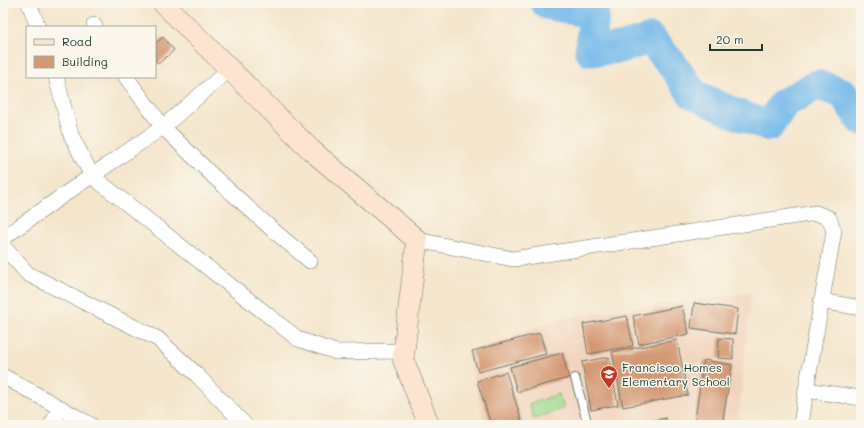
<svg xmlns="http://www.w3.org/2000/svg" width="864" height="428" font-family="Mali,sans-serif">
  <rect width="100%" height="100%" fill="#fbf7ec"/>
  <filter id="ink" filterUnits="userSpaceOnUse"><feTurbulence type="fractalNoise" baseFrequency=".025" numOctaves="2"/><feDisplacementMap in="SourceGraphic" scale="8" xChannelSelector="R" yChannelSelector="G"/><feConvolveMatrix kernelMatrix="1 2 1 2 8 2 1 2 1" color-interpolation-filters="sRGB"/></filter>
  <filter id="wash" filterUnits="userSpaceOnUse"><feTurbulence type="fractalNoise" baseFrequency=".012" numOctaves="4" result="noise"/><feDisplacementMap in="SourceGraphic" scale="16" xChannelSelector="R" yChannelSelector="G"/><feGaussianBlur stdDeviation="0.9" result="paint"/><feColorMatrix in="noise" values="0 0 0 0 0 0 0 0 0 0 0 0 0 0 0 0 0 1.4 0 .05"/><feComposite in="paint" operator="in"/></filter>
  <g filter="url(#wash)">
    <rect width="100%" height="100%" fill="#f4e5cb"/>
    <path fill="#f2d4be" d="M 751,293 L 738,425 L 485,425 L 467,353 L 562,318 Z"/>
    <path fill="#a1dc8f" stroke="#608c62" d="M 559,394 L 564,408 L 534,419 L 529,404 Z"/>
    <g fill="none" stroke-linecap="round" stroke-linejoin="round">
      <path stroke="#71b8e9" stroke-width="31" d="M 546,3 L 547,4 L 594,14 L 590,51 L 620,48 L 650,39 L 672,64 L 693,94 L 731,112 L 769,126 L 784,103 L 817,85 L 843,93 L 861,120"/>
    </g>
    <g id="blocks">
      <g fill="#d49873">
        <path d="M 163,37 L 174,50 L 158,64 L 155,60 L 155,44 Z"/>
        <path d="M 694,303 L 738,309 L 735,334 L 691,328 Z"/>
        <path d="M 682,306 L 689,334 L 639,344 L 633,316 Z"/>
        <path d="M 627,316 L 633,346 L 588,354 L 583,324 Z"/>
        <path d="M 540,333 L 546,354 L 478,372 L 472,351 Z"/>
        <path d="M 719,338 L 733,339 L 733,359 L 718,358 Z"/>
        <path d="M 677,340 L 688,395 L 623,407 L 612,352 Z"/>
        <path d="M 562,353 L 569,378 L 517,392 L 510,367 Z"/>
        <path d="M 609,357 L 618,405 L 591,410 L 582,362 Z"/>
        <path d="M 704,360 L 732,365 L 722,425 L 694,425 Z"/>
        <path d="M 506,372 L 523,425 L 491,425 L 477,381 Z"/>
        <path d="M 666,418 L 667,425 L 630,425 L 630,424 Z"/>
      </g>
    </g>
  </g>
  <g filter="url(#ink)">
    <use href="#blocks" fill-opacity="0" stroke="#6a7869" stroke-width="1"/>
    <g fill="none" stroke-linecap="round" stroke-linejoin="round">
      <defs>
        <path id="lane" d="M 575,378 L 588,425"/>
        <g id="street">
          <path d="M 29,3 L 38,27"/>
          <path d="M 94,25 L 95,27"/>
          <path d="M 56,77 L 71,135 L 92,176 L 298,339 L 336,352 L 404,351"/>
          <path d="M 126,77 L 163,127 L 212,175 L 274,231 L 310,261"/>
          <path d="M 3,238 L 65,194 L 163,127 L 230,69"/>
          <path d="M 417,240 L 513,259 L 816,213 L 829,218 L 834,231 L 806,390 L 801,425"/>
          <path d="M 3,246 L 28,274 L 158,339 L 196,374 L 245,425"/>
          <path d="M 821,301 L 861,308"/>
          <path d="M 3,376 L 91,425"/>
          <path d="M 806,390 L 861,398"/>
          <path d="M 51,425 L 61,408"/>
        </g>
        <path id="secondary" d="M 163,3 L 311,150 L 417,240 L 403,359 L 429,425"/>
      </defs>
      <use href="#lane" stroke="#6a7869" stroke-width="10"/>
      <use href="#street" stroke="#6a7869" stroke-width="16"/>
      <use href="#secondary" stroke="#6a7869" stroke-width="22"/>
      <use href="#lane" stroke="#fff" stroke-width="8"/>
      <use href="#street" stroke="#fff" stroke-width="15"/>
      <use href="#secondary" stroke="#fde4d0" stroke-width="21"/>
    </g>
  </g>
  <defs>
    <symbol id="school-pin" viewBox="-11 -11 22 30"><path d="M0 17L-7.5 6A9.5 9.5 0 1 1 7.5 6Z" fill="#c8321e" stroke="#fbf7ec"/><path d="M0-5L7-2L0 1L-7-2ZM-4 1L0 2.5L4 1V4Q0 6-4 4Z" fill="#fff"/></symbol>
  </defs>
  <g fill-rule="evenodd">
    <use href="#school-pin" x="599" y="364" width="20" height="27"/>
  </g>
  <g text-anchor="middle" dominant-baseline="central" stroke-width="3" stroke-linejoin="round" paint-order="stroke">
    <g font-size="12" fill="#1f3d34" stroke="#fbf7ec" text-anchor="start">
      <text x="622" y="367">Francisco Homes<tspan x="622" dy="14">Elementary School</tspan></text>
    </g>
  </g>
  <rect width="864" height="428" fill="none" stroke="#fbf7ec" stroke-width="16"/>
  <rect x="26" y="26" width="130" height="52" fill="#fbf7ec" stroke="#a3ada2"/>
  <rect x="34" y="39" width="20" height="6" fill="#fde4d0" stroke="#a3ada2"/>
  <text x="62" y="46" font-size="12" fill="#1f3d34">Road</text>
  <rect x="34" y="56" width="20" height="12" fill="#d49873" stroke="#a3ada2"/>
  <text x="62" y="66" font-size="12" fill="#1f3d34">Building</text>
  <path d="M710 44v6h52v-6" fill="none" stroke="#1f3d34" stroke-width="2"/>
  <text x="716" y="44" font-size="12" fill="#1f3d34" stroke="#fbf7ec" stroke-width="3" paint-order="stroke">20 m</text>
</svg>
